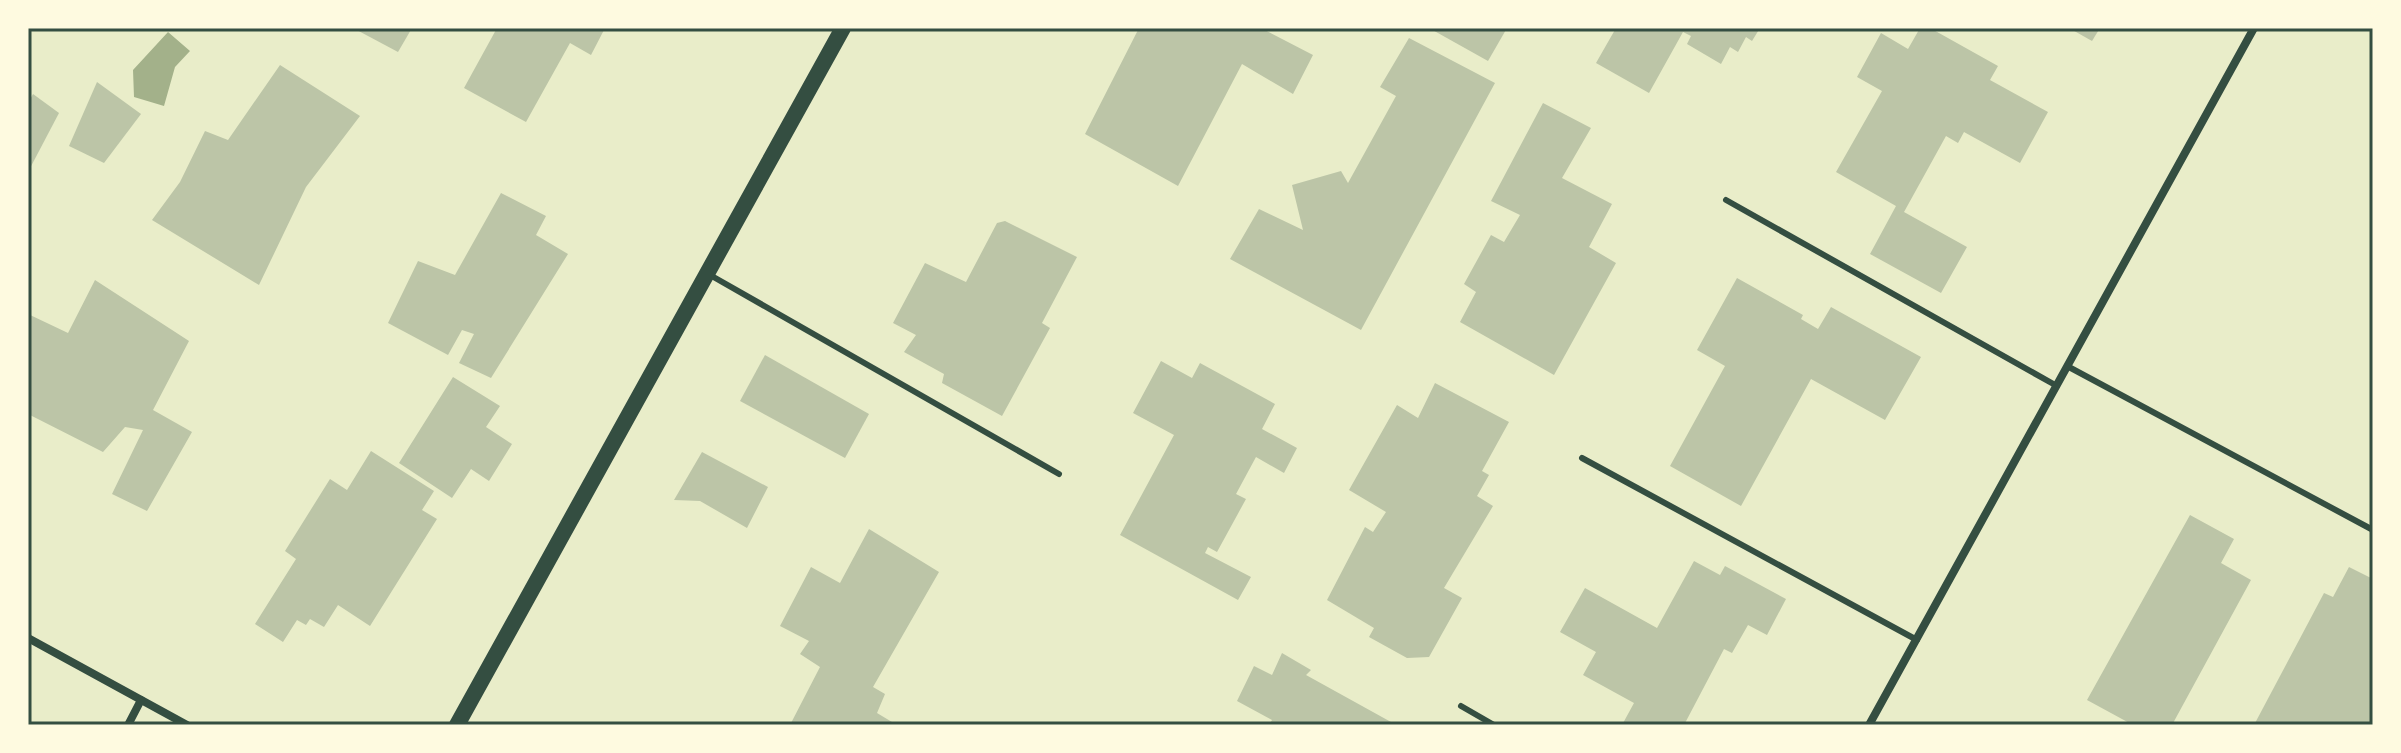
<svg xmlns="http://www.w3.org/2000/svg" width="2401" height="753" font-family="'Open Sans',sans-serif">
  <rect width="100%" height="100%" fill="#e9edc9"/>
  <path fill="#a3b18a" d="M 168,32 L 190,51 L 175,67 L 164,106 L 134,97 L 133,70 Z"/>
  <g fill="#bcc5a7">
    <path d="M 353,28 L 412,28 L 398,52 Z"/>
    <path d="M 497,28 L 601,28 L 604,30 L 591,55 L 570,43 L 526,122 L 464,88 Z"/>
    <path d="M 1139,28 L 1261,28 L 1313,55 L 1293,94 L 1242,64 L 1178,186 L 1085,134 Z"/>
    <path d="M 1429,28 L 1507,28 L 1488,61 Z"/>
    <path d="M 1616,28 L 1760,28 L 1752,41 L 1746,37 L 1738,52 L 1730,47 L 1721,64 L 1687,44 L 1691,36 L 1683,32 L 1649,93 L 1596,63 Z"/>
    <path d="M 1920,28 L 1930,28 L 1998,66 L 1990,80 L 2048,112 L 2020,163 L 1964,132 L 1958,143 L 1946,136 L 1904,212 L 1967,247 L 1941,293 L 1870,254 L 1896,206 L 1836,172 L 1882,91 L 1857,77 L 1881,33 L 1908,49 Z"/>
    <path d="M 2069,28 L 2100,28 L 2092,41 Z"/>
    <path d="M 1409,38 L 1495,83 L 1361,330 L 1230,259 L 1259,209 L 1303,230 L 1292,185 L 1341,171 L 1348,183 L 1396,96 L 1380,87 Z"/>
    <path d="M 280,65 L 360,116 L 306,187 L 259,285 L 152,220 L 180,182 L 205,131 L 228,140 Z"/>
    <path d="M 97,82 L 141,114 L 104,163 L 69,146 Z"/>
    <path d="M 33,94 L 59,113 L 28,172 L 28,103 Z"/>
    <path d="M 1543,103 L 1591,128 L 1562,178 L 1612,204 L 1589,247 L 1616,263 L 1554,375 L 1460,322 L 1476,292 L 1464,284 L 1491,235 L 1504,242 L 1520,215 L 1491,201 Z"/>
    <path d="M 501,193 L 546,216 L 536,235 L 568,254 L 491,378 L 459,363 L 474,334 L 462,330 L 448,355 L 388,323 L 418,261 L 455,275 Z"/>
    <path d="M 1005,221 L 1077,257 L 1042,323 L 1050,328 L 1002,416 L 942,383 L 944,374 L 904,352 L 916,335 L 893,323 L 925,263 L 966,282 L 997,223 Z"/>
    <path d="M 1737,278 L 1803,315 L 1801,319 L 1818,329 L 1831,307 L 1921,357 L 1885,420 L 1811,379 L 1741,506 L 1670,466 L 1725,366 L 1697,350 Z"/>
    <path d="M 95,280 L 189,341 L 153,410 L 192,432 L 147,511 L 112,494 L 143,430 L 125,427 L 103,452 L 28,414 L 28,314 L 68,333 Z"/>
    <path d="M 765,355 L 869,414 L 845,458 L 740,401 Z"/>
    <path d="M 1161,361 L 1192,378 L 1200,363 L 1275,404 L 1262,429 L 1297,448 L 1284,473 L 1256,457 L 1236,494 L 1246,499 L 1217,552 L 1208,547 L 1205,553 L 1251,577 L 1238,600 L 1120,535 L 1174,435 L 1133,413 Z"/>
    <path d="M 453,377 L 500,406 L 486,427 L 512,444 L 489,481 L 471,469 L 452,498 L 399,463 Z"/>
    <path d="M 1435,383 L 1509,422 L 1482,471 L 1489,475 L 1477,496 L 1493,506 L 1444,588 L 1462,598 L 1429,657 L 1407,658 L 1369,637 L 1374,628 L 1327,600 L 1365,527 L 1373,532 L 1386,512 L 1349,490 L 1397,405 L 1418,418 Z"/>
    <path d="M 371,451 L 434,491 L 422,510 L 437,519 L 370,626 L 338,605 L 324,627 L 310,619 L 306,625 L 297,620 L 283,642 L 255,624 L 296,559 L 285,551 L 330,479 L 347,490 Z"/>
    <path d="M 702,452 L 768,487 L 747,528 L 700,501 L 674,500 Z"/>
    <path d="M 2190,515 L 2234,539 L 2221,563 L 2251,580 L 2172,725 L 2133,725 L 2087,700 Z"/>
    <path d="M 869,529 L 939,572 L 873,687 L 885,694 L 877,713 L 897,725 L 790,725 L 820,667 L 800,654 L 809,641 L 780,626 L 811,567 L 840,583 Z"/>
    <path d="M 1694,561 L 1720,575 L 1725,566 L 1786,599 L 1767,635 L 1748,625 L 1732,653 L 1724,649 L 1684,725 L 1622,725 L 1634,703 L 1583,675 L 1596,652 L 1560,632 L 1585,588 L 1657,628 Z"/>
    <path d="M 2349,567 L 2373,579 L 2373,725 L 2254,725 L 2324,593 L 2333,597 Z"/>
    <path d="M 1282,653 L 1311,670 L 1306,675 L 1391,722 L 1389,725 L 1269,725 L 1272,720 L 1237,701 L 1254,666 L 1272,675 Z"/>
  </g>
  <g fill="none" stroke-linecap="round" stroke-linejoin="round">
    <g stroke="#344e41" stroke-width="6">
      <path d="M 1726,200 L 2057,386"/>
      <path d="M 710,275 L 1059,474"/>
      <path d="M 2067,366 L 2373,530"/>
      <path d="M 1582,458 L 1917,640"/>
      <path d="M 1461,706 L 1494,725"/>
    </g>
    <g stroke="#344e41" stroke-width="8">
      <path d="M 28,638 L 187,725"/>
      <path d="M 128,725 L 141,700"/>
      <path d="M 1869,725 L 2254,28"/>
    </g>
    <path stroke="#344e41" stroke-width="16" d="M 457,725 L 843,28"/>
  </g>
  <rect width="2401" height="753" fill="none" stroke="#fefae0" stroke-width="60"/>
  <rect x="30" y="30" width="2341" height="693" fill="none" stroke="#344e41" stroke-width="3"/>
</svg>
